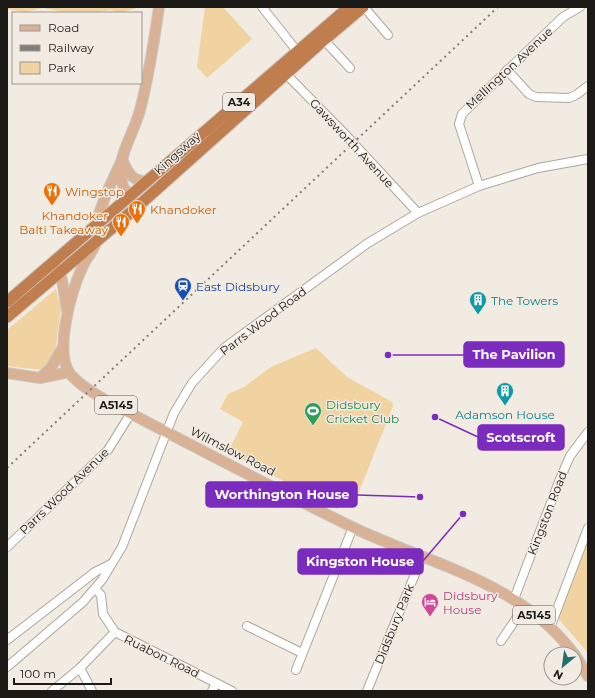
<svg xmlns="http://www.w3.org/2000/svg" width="595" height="698" font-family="Montserrat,sans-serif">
  <rect width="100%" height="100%" fill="#f1ebe2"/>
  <g fill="#f0d3a0">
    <path d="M 7,7 L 140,7 L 120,13 L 110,10 L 94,13 L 67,13 L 43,8 L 24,12 L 7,9 Z"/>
    <path d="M 205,7 L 223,7 L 252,39 L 207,78 L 197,67 Z"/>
    <path d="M 56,289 L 61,308 L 54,360 L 42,370 L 7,366 L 7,330 Z"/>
    <path d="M 316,348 L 347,377 L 392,402 L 393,406 L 355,502 L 343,497 L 338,509 L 228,452 L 243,422 L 220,409 L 228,394 L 244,387 L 271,367 Z"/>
    <path d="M 588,538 L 588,653 L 558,618 Z"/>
  </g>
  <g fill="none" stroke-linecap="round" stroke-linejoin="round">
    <defs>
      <g id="minor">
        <path d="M 262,7 L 297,51"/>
        <path d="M 364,7 L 388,35"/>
        <path d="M 324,40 L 350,68"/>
        <path d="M 507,70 L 529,94 L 536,97 L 569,98 L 576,95 L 588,86"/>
        <path d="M 286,74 L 342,131 L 418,213"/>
        <path d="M 479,186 L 459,124 L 462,114 L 563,17 L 580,7"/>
        <path d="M 7,547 L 108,450 L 131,413"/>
        <path d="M 95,589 L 101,595 L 103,614 L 115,632 L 232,691"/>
        <path d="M 514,599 L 560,479 L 570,456 L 588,432"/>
        <path d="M 247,626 L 302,653"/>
        <path d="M 550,628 L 588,528"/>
        <path d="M 7,640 L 95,572 L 111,564"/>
        <path d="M 501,641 L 524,607"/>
        <path d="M 7,667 L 83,602 L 102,580 L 122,547 L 174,413 L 192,383 L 224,348 L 368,243 L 418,213 L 479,186 L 538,168 L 588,159"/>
        <path d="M 80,668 L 92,691"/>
        <path d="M 296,670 L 353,527"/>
        <path d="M 52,691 L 80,668 L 115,632"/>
        <path d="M 212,691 L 216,683"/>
        <path d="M 367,691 L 422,557"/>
      </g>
      <g id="major">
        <path d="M 123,161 C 128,174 132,180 147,182"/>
        <path d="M 137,207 C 129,197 120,185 120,171 C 121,151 135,130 140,110 C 149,76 154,42 159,7"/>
        <path d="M 95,225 L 107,192 L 120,164"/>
        <path d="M 95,245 C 92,253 85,260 82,268 C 71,292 55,349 69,372 C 77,384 93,392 105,400 C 187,443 269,486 352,527 C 429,564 521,582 574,654"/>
        <path d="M 56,266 L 62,280 L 67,310"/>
        <path d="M 7,373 L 40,378 L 69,372"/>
        <path d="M 41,377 L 51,368 L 63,347"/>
        <path d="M 575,655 L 588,676"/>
      </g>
      <g id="highway">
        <path d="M 7,302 L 349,7"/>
        <path d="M 7,317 L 137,207 L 324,40 L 363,7"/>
      </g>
    </defs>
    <use href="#minor" stroke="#aca79e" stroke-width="10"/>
    <use href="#major" stroke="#c9c8c7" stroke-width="12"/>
    <use href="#highway" stroke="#c9c8c7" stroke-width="13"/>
    <use href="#minor" stroke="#fff" stroke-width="8"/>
    <use href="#major" stroke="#d9b295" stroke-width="10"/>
    <use href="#highway" stroke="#c07e4e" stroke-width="11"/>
    <path stroke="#827e78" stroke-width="2" stroke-dasharray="2 4" stroke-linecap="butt" d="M 7,468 L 498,7"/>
  </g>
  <defs>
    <symbol id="restaurant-pin" viewBox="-11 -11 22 30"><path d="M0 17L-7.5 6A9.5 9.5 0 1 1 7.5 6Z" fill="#e8710a" stroke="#f1ebe2"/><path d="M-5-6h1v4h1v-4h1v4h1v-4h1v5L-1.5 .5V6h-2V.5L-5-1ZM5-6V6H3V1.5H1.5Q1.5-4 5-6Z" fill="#fff"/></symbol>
    <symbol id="station-pin" viewBox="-11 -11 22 30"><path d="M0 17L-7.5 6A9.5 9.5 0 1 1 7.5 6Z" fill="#1a4fb4" stroke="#f1ebe2"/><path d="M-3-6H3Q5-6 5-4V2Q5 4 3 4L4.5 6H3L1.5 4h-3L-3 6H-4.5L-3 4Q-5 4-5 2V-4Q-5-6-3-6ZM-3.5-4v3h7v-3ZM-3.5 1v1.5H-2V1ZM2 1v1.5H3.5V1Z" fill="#fff"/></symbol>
    <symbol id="building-pin" viewBox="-11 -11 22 30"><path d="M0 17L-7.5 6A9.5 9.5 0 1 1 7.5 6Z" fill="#0f9aa8" stroke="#f1ebe2"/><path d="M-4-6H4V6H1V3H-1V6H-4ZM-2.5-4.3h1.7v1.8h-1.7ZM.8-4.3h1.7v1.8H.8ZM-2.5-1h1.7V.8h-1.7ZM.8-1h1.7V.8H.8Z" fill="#fff"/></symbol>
    <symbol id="stadium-pin" viewBox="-11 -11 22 30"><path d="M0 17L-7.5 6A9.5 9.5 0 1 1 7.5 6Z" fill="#2e9e5b" stroke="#f1ebe2"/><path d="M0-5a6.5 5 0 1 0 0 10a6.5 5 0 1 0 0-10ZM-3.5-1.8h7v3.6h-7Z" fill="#fff"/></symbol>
    <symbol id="hotel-pin" viewBox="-11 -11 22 30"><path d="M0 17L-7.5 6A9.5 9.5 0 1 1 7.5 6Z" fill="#d1479c" stroke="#f1ebe2"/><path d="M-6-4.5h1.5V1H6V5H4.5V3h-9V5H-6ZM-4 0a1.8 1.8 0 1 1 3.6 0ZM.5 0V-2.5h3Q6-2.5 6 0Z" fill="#fff"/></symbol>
  </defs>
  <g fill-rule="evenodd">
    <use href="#restaurant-pin" x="42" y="181" width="20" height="27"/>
    <use href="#restaurant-pin" x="127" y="199" width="20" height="27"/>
    <use href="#restaurant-pin" x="111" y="212" width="20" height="27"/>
    <use href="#station-pin" x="173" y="276" width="20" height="27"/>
    <use href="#building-pin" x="468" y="290" width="20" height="27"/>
    <use href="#building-pin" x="495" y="381" width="20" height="27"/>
    <use href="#stadium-pin" x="303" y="401" width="20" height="27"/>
    <use href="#hotel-pin" x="420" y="592" width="20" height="27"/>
  </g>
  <g text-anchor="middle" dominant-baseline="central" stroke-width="3" stroke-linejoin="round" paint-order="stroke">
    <g fill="#f1ebe2" stroke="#5c5954" stroke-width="1">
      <rect x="223" y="93" width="32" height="18" rx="3"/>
      <rect x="95" y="396" width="42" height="18" rx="3"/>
      <rect x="513" y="606" width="42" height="18" rx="3"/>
    </g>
    <g font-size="11" font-weight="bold" fill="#1c1a17">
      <text x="239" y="102">A34</text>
      <text x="116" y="405">A5145</text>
      <text x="534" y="615">A5145</text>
    </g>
    <g font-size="12" fill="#1c1a17" stroke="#f1ebe2">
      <text transform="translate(509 68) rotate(-43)">Mellington Avenue</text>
      <text transform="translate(352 143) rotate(47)">Gawsworth Avenue</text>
      <text transform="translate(177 153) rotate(-42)">Kingsway</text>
      <text transform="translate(263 321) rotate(-37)">Parrs Wood Road</text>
      <text transform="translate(233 451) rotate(27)">Wilmslow Road</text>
      <text transform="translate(64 491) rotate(-44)">Parrs Wood Avenue</text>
      <text transform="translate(547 513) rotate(-69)">Kingston Road</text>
      <text transform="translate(394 624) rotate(-68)">Didsbury Park</text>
      <text transform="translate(162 656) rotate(26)">Ruabon Road</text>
    </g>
    <g font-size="12" fill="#c56008" stroke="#f1ebe2" text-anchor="start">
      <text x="65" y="191">Wingstop</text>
      <text x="150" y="209">Khandoker</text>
      <text x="108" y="215" text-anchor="end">Khandoker<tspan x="108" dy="14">Balti Takeaway</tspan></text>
    </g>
    <g font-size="12" fill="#164399" stroke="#f1ebe2" text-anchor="start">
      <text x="196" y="286">East Didsbury</text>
    </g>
    <g font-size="12" fill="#0d838f" stroke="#f1ebe2" text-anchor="start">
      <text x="491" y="300">The Towers</text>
      <text x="505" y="414" text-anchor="middle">Adamson House</text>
    </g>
    <g font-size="12" fill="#27864d" stroke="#f1ebe2" text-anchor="start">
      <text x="326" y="404">Didsbury<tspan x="326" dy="14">Cricket Club</tspan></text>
    </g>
    <g font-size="12" fill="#b23c85" stroke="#f1ebe2" text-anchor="start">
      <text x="443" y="595">Didsbury<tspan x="443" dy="14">House</tspan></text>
    </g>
  </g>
  <path fill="none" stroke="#7b2cbf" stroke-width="1.5" d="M388 355L464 355M435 417L478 437M420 497L357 495M463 514L423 561"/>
  <g fill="#7b2cbf" stroke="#f1ebe2" stroke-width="1.5">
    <circle cx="388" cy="355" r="4"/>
    <circle cx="435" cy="417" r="4"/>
    <circle cx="420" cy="497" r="4"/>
    <circle cx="463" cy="514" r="4"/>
  </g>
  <g fill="#7b2cbf" stroke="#7b2cbf" stroke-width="1.5">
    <rect x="464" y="342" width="100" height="25" rx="4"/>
    <rect x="478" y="425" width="86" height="25" rx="4"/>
    <rect x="206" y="482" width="151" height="25" rx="4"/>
    <rect x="298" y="549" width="125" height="25" rx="4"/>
  </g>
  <g font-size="13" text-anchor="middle" font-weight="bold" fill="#fff">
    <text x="514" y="359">The Pavilion</text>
    <text x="521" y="442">Scotscroft</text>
    <text x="282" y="499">Worthington House</text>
    <text x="360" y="566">Kingston House</text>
  </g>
  <rect width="595" height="698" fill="none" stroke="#1c1a17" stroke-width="16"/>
  <rect x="12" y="12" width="130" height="72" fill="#f1ebe2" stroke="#9c9791"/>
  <rect x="20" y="25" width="20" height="6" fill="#d9b295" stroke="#9c9791"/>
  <text x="48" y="32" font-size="12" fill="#1c1a17">Road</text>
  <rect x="20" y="45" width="20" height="6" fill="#827e78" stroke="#9c9791"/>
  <text x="48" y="52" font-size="12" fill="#1c1a17">Railway</text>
  <rect x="20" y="62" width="20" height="12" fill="#f0d3a0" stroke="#9c9791"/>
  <text x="48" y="72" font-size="12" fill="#1c1a17">Park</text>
  <g transform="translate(563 666) rotate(209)"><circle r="19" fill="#f1ebe2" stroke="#9c9791"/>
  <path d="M0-3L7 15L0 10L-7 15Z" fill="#246f6d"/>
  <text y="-6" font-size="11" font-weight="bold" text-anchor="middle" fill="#1c1a17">N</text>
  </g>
  <path d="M14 678v6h97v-6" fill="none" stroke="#1c1a17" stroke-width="2"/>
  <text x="20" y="678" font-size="12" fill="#1c1a17" stroke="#f1ebe2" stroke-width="3" paint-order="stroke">100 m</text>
</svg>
